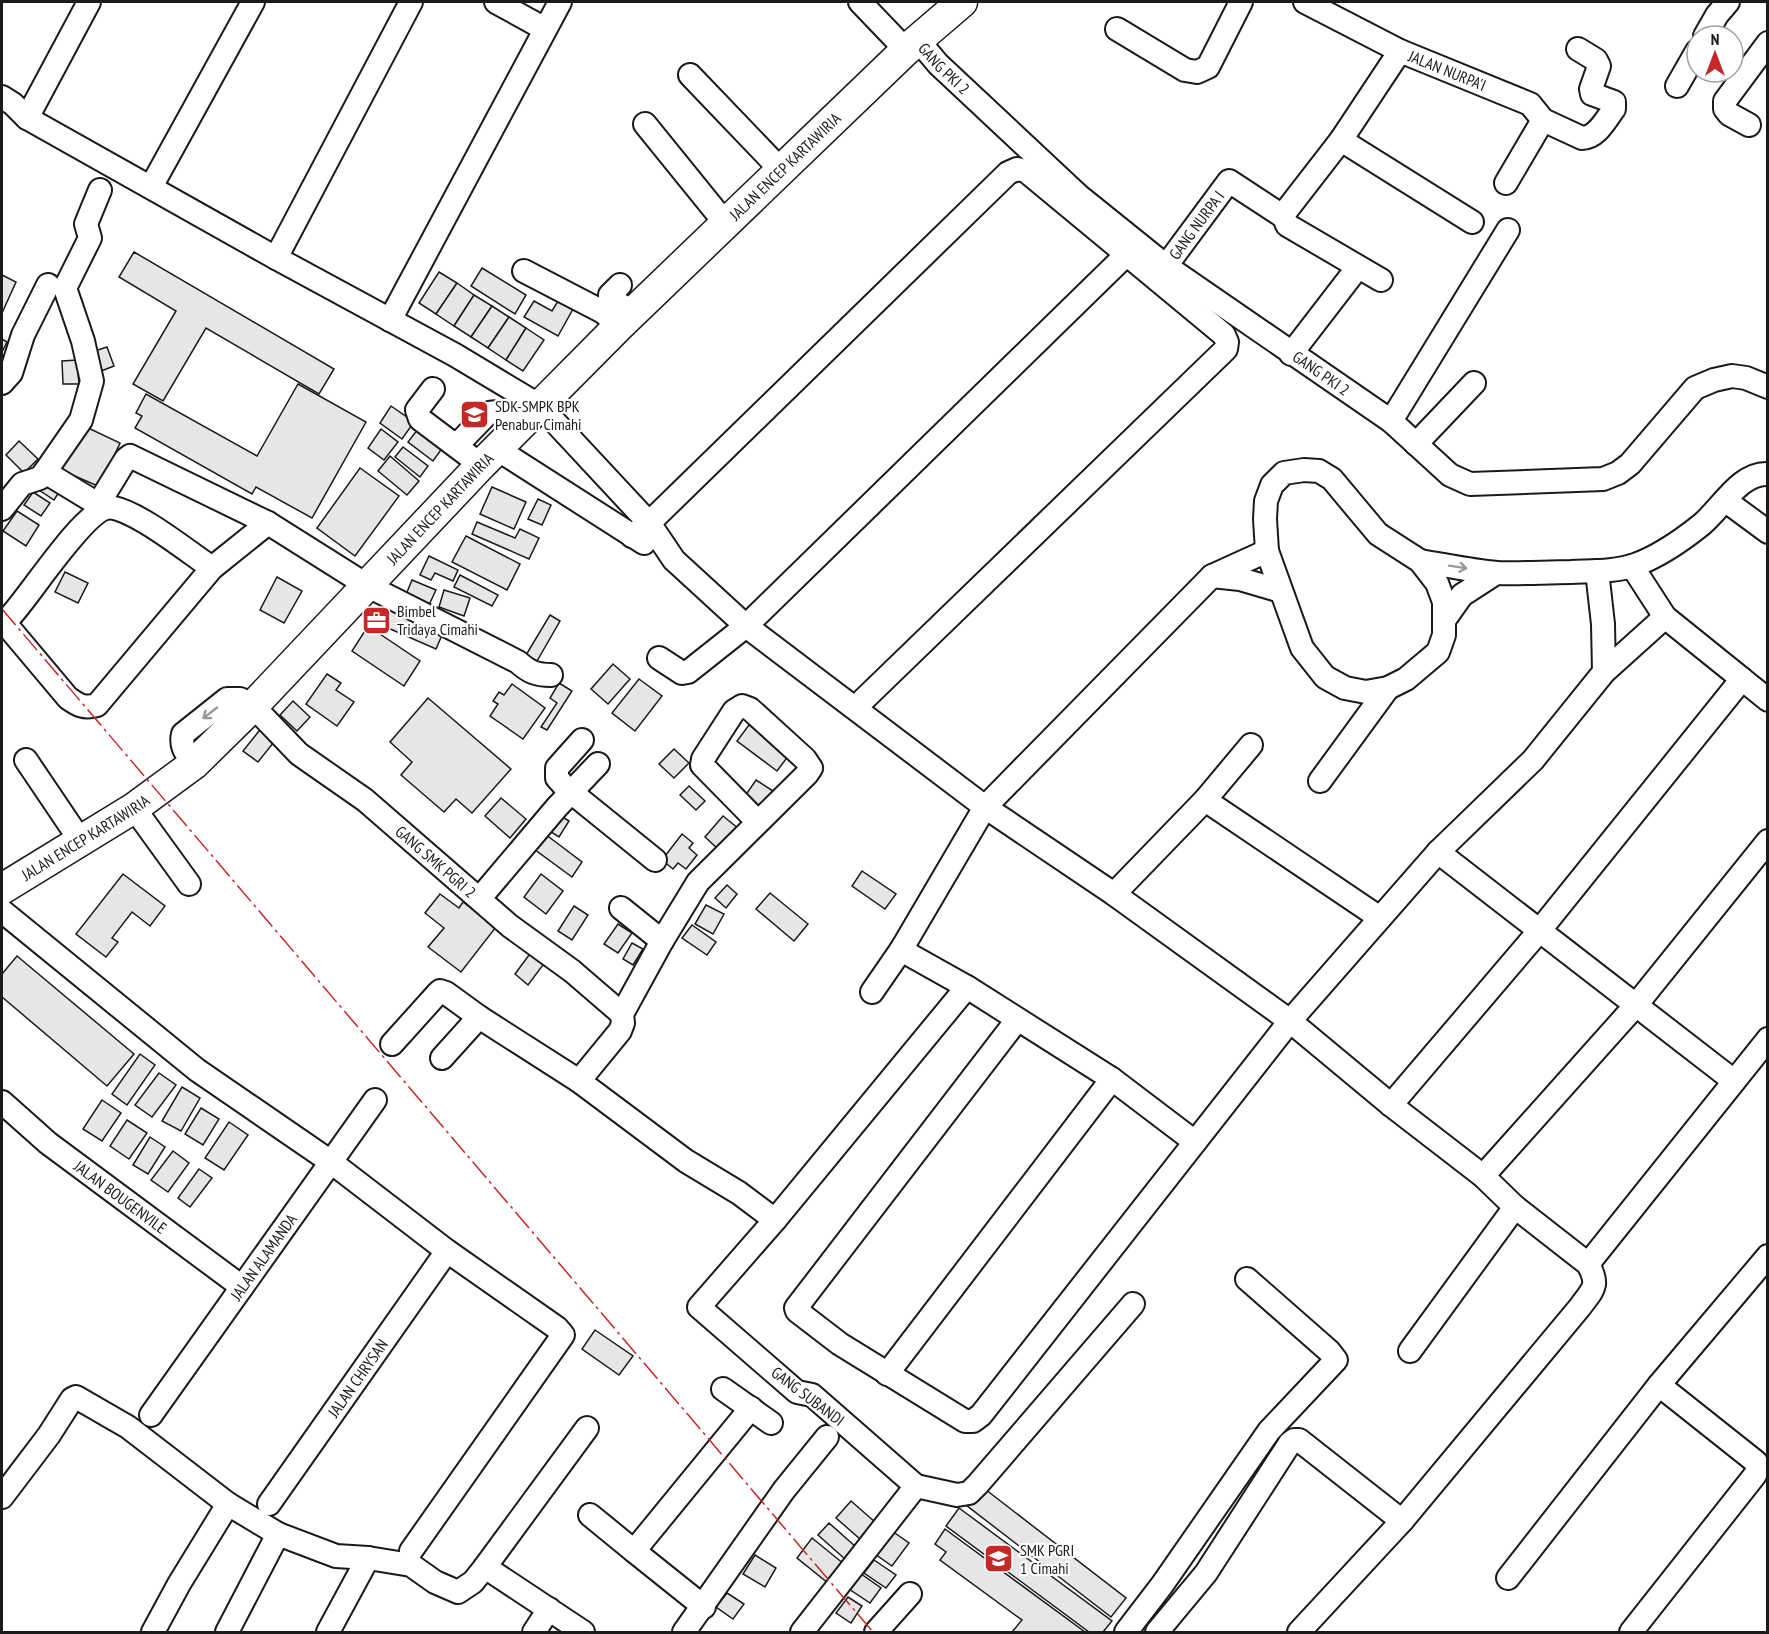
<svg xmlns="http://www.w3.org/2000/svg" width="1769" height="1634" font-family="'PT Sans Narrow',sans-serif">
  <rect width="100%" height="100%" fill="#fff"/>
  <g fill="#e6e6e6" stroke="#1a1a1a" stroke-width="1.5">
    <path d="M 134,252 L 334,369 L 319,394 L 206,328 L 163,401 L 133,384 L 176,311 L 119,277 Z"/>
    <path d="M 482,268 L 526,295 L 515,314 L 471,286 Z"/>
    <path d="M 439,272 L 457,283 L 436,314 L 419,303 Z"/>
    <path d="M 2,275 L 16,282 L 2,313 Z"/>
    <path d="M 457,283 L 474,295 L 454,326 L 436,314 Z"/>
    <path d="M 474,295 L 492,306 L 471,337 L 454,326 Z"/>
    <path d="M 534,301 L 552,311 L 558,301 L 573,309 L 558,336 L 524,317 Z"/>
    <path d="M 492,306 L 509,317 L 488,348 L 471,337 Z"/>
    <path d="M 509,317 L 526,328 L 506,360 L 488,348 Z"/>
    <path d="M 526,328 L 544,340 L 523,371 L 506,360 Z"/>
    <path d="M 2,339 L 7,342 L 2,352 Z"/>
    <path d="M 107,347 L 114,366 L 96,373 L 89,353 Z"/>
    <path d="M 77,360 L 79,384 L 63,384 L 62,361 Z"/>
    <path d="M 298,384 L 366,422 L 312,518 L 256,487 L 252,494 L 135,428 L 142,416 L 136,413 L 146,394 L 257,456 Z"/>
    <path d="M 391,406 L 414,422 L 402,439 L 380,423 Z"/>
    <path d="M 82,425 L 120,443 L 100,487 L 61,470 Z"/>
    <path d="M 381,429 L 398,442 L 384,460 L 368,448 Z"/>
    <path d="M 418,429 L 443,447 L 433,461 L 408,442 Z"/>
    <path d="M 19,441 L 38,459 L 24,473 L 6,455 Z"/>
    <path d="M 403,447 L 428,466 L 420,477 L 395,457 Z"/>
    <path d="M 390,456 L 419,481 L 407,495 L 378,471 Z"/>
    <path d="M 360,468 L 399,496 L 355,556 L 317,528 Z"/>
    <path d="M 46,479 L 61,489 L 54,500 L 39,490 Z"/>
    <path d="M 492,487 L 526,502 L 514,529 L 480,514 Z"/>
    <path d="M 33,492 L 50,503 L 41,516 L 24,505 Z"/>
    <path d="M 538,499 L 551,505 L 542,525 L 528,519 Z"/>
    <path d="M 17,511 L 39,525 L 26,546 L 3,531 Z"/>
    <path d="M 477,522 L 515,538 L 520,529 L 539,538 L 529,559 L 472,534 Z"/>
    <path d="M 466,536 L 520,564 L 507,590 L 452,562 Z"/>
    <path d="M 429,556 L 458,570 L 453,581 L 435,573 L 431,580 L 420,575 Z"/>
    <path d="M 65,572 L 88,583 L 78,603 L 55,592 Z"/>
    <path d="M 460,575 L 498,595 L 492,606 L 454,587 Z"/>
    <path d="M 277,577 L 302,591 L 284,623 L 260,610 Z"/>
    <path d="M 412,580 L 436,590 L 428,607 L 405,597 Z"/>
    <path d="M 444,590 L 470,598 L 464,616 L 439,607 Z"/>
    <path d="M 388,603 L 445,628 L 436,649 L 379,624 Z"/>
    <path d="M 550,615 L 560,621 L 537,661 L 526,655 Z"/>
    <path d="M 368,626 L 420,661 L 404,686 L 352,651 Z"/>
    <path d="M 613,664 L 630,679 L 608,704 L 591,689 Z"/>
    <path d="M 327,674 L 341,683 L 336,690 L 354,702 L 337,726 L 306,704 Z"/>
    <path d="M 639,679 L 662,696 L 635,731 L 612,713 Z"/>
    <path d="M 559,683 L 572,691 L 547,730 L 541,727 L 557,703 L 550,698 Z"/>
    <path d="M 512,684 L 545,708 L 523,739 L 490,716 L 498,704 L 493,701 L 499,692 L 504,695 Z"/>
    <path d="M 428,698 L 511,769 L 472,813 L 456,799 L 444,812 L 401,775 L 412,762 L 390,742 Z"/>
    <path d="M 293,701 L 310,717 L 297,731 L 280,715 Z"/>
    <path d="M 749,725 L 789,755 L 777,771 L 737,741 Z"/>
    <path d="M 263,726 L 278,737 L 258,762 L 243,751 Z"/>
    <path d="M 674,749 L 689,763 L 674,778 L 659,764 Z"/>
    <path d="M 756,780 L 773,791 L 760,810 L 743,799 Z"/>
    <path d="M 689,786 L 705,801 L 696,810 L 680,795 Z"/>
    <path d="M 501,798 L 526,819 L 510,838 L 485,816 Z"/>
    <path d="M 558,814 L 569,821 L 559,837 L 548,830 Z"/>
    <path d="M 723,816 L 739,829 L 719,850 L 705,837 Z"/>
    <path d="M 545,834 L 582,862 L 572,877 L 534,849 Z"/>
    <path d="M 682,834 L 693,843 L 689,848 L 697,855 L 686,869 L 678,863 L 673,869 L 662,860 Z"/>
    <path d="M 862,871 L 896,894 L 885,909 L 852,886 Z"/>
    <path d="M 123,874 L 165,906 L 150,926 L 132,912 L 112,938 L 118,942 L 106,957 L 76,934 Z"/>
    <path d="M 541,874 L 563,891 L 546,914 L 524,897 Z"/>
    <path d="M 727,885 L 737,894 L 726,908 L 715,898 Z"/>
    <path d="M 770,893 L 808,924 L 794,941 L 756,909 Z"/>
    <path d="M 440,894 L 459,908 L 463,902 L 496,927 L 461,972 L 428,947 L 444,928 L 425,913 Z"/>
    <path d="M 706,905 L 724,914 L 713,934 L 695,924 Z"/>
    <path d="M 574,906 L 588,915 L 572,940 L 558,931 Z"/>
    <path d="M 618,924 L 632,933 L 618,953 L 604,944 Z"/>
    <path d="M 692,925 L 716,942 L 707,955 L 682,938 Z"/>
    <path d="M 632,943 L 643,949 L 633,965 L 623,959 Z"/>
    <path d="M 532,951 L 546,961 L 528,985 L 515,974 Z"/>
    <path d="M 17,956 L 134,1054 L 107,1086 L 2,997 L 2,974 Z"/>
    <path d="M 140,1054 L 155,1065 L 127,1105 L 112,1094 Z"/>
    <path d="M 159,1073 L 176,1085 L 152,1117 L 135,1105 Z"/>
    <path d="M 182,1087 L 200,1098 L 181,1131 L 162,1121 Z"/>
    <path d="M 102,1100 L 121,1113 L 102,1141 L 83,1129 Z"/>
    <path d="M 201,1108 L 219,1119 L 203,1145 L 185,1134 Z"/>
    <path d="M 127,1120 L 147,1133 L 129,1159 L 110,1146 Z"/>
    <path d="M 229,1122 L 248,1135 L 224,1170 L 205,1158 Z"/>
    <path d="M 150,1137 L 165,1147 L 148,1174 L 133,1165 Z"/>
    <path d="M 173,1151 L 189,1163 L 168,1192 L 151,1180 Z"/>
    <path d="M 199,1169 L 212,1178 L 190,1207 L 178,1198 Z"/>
    <path d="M 595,1330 L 633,1356 L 619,1375 L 582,1349 Z"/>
    <path d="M 981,1486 L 1126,1598 L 1111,1617 L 966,1505 Z"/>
    <path d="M 851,1501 L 875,1522 L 860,1539 L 836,1518 Z"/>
    <path d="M 959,1508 L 1112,1621 L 1103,1632 L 1089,1632 L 946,1526 Z"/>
    <path d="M 829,1523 L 856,1547 L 845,1559 L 818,1535 Z"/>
    <path d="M 945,1529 L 1085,1632 L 1012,1632 L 1022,1620 L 940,1560 L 946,1552 L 935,1544 Z"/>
    <path d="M 892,1531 L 909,1543 L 892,1566 L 875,1554 Z"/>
    <path d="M 812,1538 L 844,1564 L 828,1583 L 797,1558 Z"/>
    <path d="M 755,1555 L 776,1568 L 765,1587 L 743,1574 Z"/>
    <path d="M 874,1560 L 896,1575 L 886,1588 L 864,1573 Z"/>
    <path d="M 854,1569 L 881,1588 L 870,1603 L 843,1585 Z"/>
    <path d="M 727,1593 L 744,1604 L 733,1619 L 716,1607 Z"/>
    <path d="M 848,1597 L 862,1606 L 851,1623 L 836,1613 Z"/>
  </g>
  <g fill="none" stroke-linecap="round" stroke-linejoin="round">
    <defs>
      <g id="minor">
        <path d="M 496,2 L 545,29"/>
        <path d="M 860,2 L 906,50"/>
        <path id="s1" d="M 1305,2 L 1400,51 L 1530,104 L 1543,120 L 1582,138 C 1597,138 1606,119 1614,109 L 1614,102 L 1592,94 L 1591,89 L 1599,66 L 1596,60 L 1578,49"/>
        <path d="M 1117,29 L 1185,70 L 1197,72 L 1208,67 L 1241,2"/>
        <path d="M 1705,36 L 1717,15 L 1728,2"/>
        <path id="s2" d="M 917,39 L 938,64 L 1079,196 L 1166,266 L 1391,421 L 1450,475 L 1470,484 L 1603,479 L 1618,473 L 1630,464 L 1695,388 L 1714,380 L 1732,376 L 1746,378 L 1768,387"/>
        <path d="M 690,75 L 781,170"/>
        <path d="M 1677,86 L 1697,51"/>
        <path d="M 2,97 L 13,104 L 27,118 L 276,258 L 455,355 L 540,406 L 649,523 L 674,560 L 746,626 L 985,807 L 1114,894 L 1290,1021 L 1391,1105 L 1483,1176 L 1515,1207 L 1588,1264 C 1600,1286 1593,1289 1580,1307 L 1402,1521 L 1299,1632"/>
        <path d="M 27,118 L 89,2"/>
        <path d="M 645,124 L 726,224"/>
        <path d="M 1749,125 L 1729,114 L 1725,109 L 1725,101 L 1768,43"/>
        <path d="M 1341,140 L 1472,222"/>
        <path d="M 1506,183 L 1543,120"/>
        <path d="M 151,187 L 253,2"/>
        <path d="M 100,190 L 86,224 L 90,238 L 65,288 L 83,341 L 92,381 L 81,420 L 45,472 L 96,503 L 99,503 L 126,459 L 130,456 L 268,523 L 368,586 L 518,662 C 529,672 536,675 551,675"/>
        <path d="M 276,258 L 411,2"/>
        <path id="s3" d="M 1166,266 L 1229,181 L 1284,217"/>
        <path d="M 524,271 L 603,312 L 619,326"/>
        <path d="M 1381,280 L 1287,225 L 1284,217 L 1286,211 L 1341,140 L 1400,51"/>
        <path d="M 620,285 L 610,295 L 610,298 L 633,313"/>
        <path d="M 390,320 L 560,2"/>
        <path d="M 1291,354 L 1358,267"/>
        <path d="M 2,383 L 11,373 L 23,335 L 48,285"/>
        <path d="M 433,389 L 417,410 L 420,419 L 481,465"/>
        <path d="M 1391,421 L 1508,230"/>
        <path d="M 1416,444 L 1474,383"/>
        <path d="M 457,445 L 487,414 C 499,408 510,420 520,426"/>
        <path d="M 497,449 L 644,543"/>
        <path d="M 1304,470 L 1319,471 L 1332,479 L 1378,534 L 1420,561 L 1437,583 L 1444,602 L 1444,635 L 1438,652 L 1406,679 L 1388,688 L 1366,692 L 1345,688 L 1325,677 L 1302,648 L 1267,551 L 1265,519 L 1266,501 L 1272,485 L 1284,473 Z"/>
        <path d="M 1726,501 L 1768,532"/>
        <path d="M 2,509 L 22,484 L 40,478 L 45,472"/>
        <path d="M 632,536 L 649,523 L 1008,173 L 1017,169 L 1026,171 L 1224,335 L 1227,342 L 1226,349 L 856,707"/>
        <path d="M 1420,561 C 1445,565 1472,571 1497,573 C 1522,574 1546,572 1571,572 C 1591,571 1615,572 1635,565 C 1660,556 1681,541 1701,525 C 1721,509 1740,472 1768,474"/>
        <path d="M 1632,566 L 1665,617 L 1742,679"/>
        <path d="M 1597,571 L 1603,624 L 1604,672"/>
        <path d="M 1212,576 L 1240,579 L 1281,591"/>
        <path d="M 1445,619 L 1462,595 L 1496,573"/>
        <path d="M 5,623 L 68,698 C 78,705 84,709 97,705 L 212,568 L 268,523"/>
        <path d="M 2,625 C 24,608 86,501 114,508 C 141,514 187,551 212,568"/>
        <path d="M 659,658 L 682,673 L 688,672 L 746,626 L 1126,255"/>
        <path d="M 582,740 L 557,768 L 557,778 L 566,788 L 655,860"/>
        <path d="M 26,760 L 80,840"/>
        <path id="s4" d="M 194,764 C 186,753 180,747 183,734 L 227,699 L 240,699 L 253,706 L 299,754 L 365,800 L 510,926 L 572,971 L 622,1014"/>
        <path d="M 1320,781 L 1388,688"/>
        <path d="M 1205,800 L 1380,918"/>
        <path d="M 134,808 L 189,884"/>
        <path d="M 1438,852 L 1734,1081"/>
        <path d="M 1114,894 L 1205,800 L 1251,745"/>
        <path d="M 480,898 L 557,807 L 598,764"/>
        <path d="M 621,908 L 662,941"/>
        <path d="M 2,911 L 197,1070 L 331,1162 L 447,1251 L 557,1328 L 563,1335 L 411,1551"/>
        <path d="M 901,950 L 967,987 L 1112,1079 L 1195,1142"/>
        <path d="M 967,987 L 775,1220 L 699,1307 L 797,1392 L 812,1395 L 916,1486 L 957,1495 L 969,1493 L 978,1484 L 1133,1304"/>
        <path d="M 872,992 L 901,950 L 985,807 L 1212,576 L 1267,551"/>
        <path d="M 1017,1020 L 796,1308 L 797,1311 L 840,1344 L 965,1421 L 973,1421 L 981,1415 L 1290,1021 L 1438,852 L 1533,760 L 1604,672 L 1665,617"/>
        <path d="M 392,1044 L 437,994 L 440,991 L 446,993 L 479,1017 L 579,1081 L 686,1161 L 739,1193 L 775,1220"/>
        <path d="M 442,1058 L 479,1017"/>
        <path d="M 579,1081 L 620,1031 L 623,1023 L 622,1014 L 662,941 L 698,882 L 807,774 L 811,768 L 805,759 L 750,709 L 742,706 L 734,711 L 703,759 L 702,765 L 758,822"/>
        <path id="s5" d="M 2,1102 L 48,1143 L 242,1287"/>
        <path d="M 1391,1105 L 1540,930 L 1742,679 L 1768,700"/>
        <path d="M 1483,1176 L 1636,1005 L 1768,841"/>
        <path d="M 1588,1264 L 1768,1039"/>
        <path d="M 1410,1351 L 1515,1207"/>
        <path d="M 887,1374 L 1112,1079"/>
        <path d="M 723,1389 L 771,1423"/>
        <path id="s6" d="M 151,1415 L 375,1100"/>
        <path d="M 2,1497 L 49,1435 L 72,1399 L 76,1397 L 128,1427 L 228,1504 L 278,1534 L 336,1556 L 368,1558 L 411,1565 L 435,1582 L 458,1592 L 473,1582 L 485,1567 L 587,1428"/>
        <path id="s7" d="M 269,1504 L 447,1251"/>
        <path d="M 590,1515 L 634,1551"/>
        <path d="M 485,1567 L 583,1632"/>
        <path d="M 1508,1578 L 1659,1385 L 1768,1256"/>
        <path d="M 704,1607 L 634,1551 L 751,1408"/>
        <path d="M 153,1632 L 179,1584 L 228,1504"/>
        <path d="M 227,1632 L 278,1534"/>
        <path d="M 328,1632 L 368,1558"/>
        <path d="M 534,1632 L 549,1609"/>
        <path d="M 684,1632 L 784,1490 L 827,1437"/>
        <path d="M 802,1632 L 916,1486"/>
        <path d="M 876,1632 L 910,1594"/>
        <path d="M 1126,1632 L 1162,1585 L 1269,1431 L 1336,1360 L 1329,1351 L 1247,1279"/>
        <path d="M 1157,1632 L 1206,1573 L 1290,1443 L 1294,1440 L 1299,1440 L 1402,1521"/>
        <path d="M 1631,1632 L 1755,1475 L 1758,1468 L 1756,1462 L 1659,1385"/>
      </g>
      <g id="major">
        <path id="s8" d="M 2,889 L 134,808 L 194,764 L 253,706 L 481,465 L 619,326 L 906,50 L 962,2"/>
      </g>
    </defs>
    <use href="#minor" stroke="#1a1a1a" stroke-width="26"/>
    <use href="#major" stroke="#1a1a1a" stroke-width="33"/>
    <use href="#minor" stroke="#fff" stroke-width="22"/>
    <use href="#major" stroke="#fff" stroke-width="30"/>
    <path stroke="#c62828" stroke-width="1.5" stroke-dasharray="21 4.5 3 4.5" stroke-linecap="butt" d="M 2,609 L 873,1632"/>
  </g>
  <defs><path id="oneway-shaft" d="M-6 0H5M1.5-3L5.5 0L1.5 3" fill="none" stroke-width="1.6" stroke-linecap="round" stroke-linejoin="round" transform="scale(1.5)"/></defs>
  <g stroke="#989898">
    <use href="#oneway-shaft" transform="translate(1458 567) rotate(9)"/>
    <use href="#oneway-shaft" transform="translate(210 713) rotate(142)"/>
  </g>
  <defs>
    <symbol id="school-square" viewBox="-11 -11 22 22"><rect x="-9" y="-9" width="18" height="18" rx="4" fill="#c62828" stroke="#fff"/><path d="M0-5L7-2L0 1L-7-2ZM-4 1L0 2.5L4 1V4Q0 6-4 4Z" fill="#fff"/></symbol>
    <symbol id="office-square" viewBox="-11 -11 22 22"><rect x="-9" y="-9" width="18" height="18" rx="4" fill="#c62828" stroke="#fff"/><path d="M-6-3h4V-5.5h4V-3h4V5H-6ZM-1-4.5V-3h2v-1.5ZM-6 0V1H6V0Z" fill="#fff"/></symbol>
  </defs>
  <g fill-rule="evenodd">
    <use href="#school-square" x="458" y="398" width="33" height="33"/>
    <use href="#office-square" x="360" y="604" width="33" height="33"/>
    <use href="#school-square" x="982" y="1542" width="33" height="33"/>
  </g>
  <g text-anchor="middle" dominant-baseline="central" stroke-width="4.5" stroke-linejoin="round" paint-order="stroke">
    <g font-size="16" fill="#1a1a1a" stroke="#fff">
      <text stroke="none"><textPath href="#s2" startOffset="40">GANG PKI 2</textPath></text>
      <text stroke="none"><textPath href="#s1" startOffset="158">JALAN NURPA'I</textPath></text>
      <text stroke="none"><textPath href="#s8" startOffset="1070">JALAN ENCEP KARTAWIRIA</textPath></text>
      <text stroke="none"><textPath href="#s3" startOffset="51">GANG NURPA I</textPath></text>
      <text stroke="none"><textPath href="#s2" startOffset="526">GANG PKI 2</textPath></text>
      <text stroke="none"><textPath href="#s8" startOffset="584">JALAN ENCEP KARTAWIRIA</textPath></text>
      <text stroke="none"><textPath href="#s8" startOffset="98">JALAN ENCEP KARTAWIRIA</textPath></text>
      <text stroke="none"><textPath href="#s4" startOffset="358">GANG SMK PGRI 2</textPath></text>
      <text stroke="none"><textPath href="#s5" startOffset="152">JALAN BOUGENVILE</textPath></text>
      <text stroke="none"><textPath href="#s6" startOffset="194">JALAN ALAMANDA</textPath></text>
      <text stroke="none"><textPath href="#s7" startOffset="154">JALAN CHRYSAN</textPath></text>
      <text transform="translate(808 1396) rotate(37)">GANG SUBANDI</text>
    </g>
    <g font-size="16" fill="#1a1a1a" stroke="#fff" text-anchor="start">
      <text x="495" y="406">SDK-SMPK BPK<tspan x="495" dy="18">Penabur Cimahi</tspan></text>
      <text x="397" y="611">Bimbel<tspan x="397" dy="18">Tridaya Cimahi</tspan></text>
      <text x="1020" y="1550">SMK PGRI<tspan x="1020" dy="18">1 Cimahi</tspan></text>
    </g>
  </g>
  <rect width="1769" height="1634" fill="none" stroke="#1a1a1a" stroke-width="6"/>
  <g transform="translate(1715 54)"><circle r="28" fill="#ffffff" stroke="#a3a3a3" stroke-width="1.5"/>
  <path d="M0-4.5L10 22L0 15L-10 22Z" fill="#c62828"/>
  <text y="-9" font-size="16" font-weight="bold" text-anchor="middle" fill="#1a1a1a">N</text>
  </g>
</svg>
